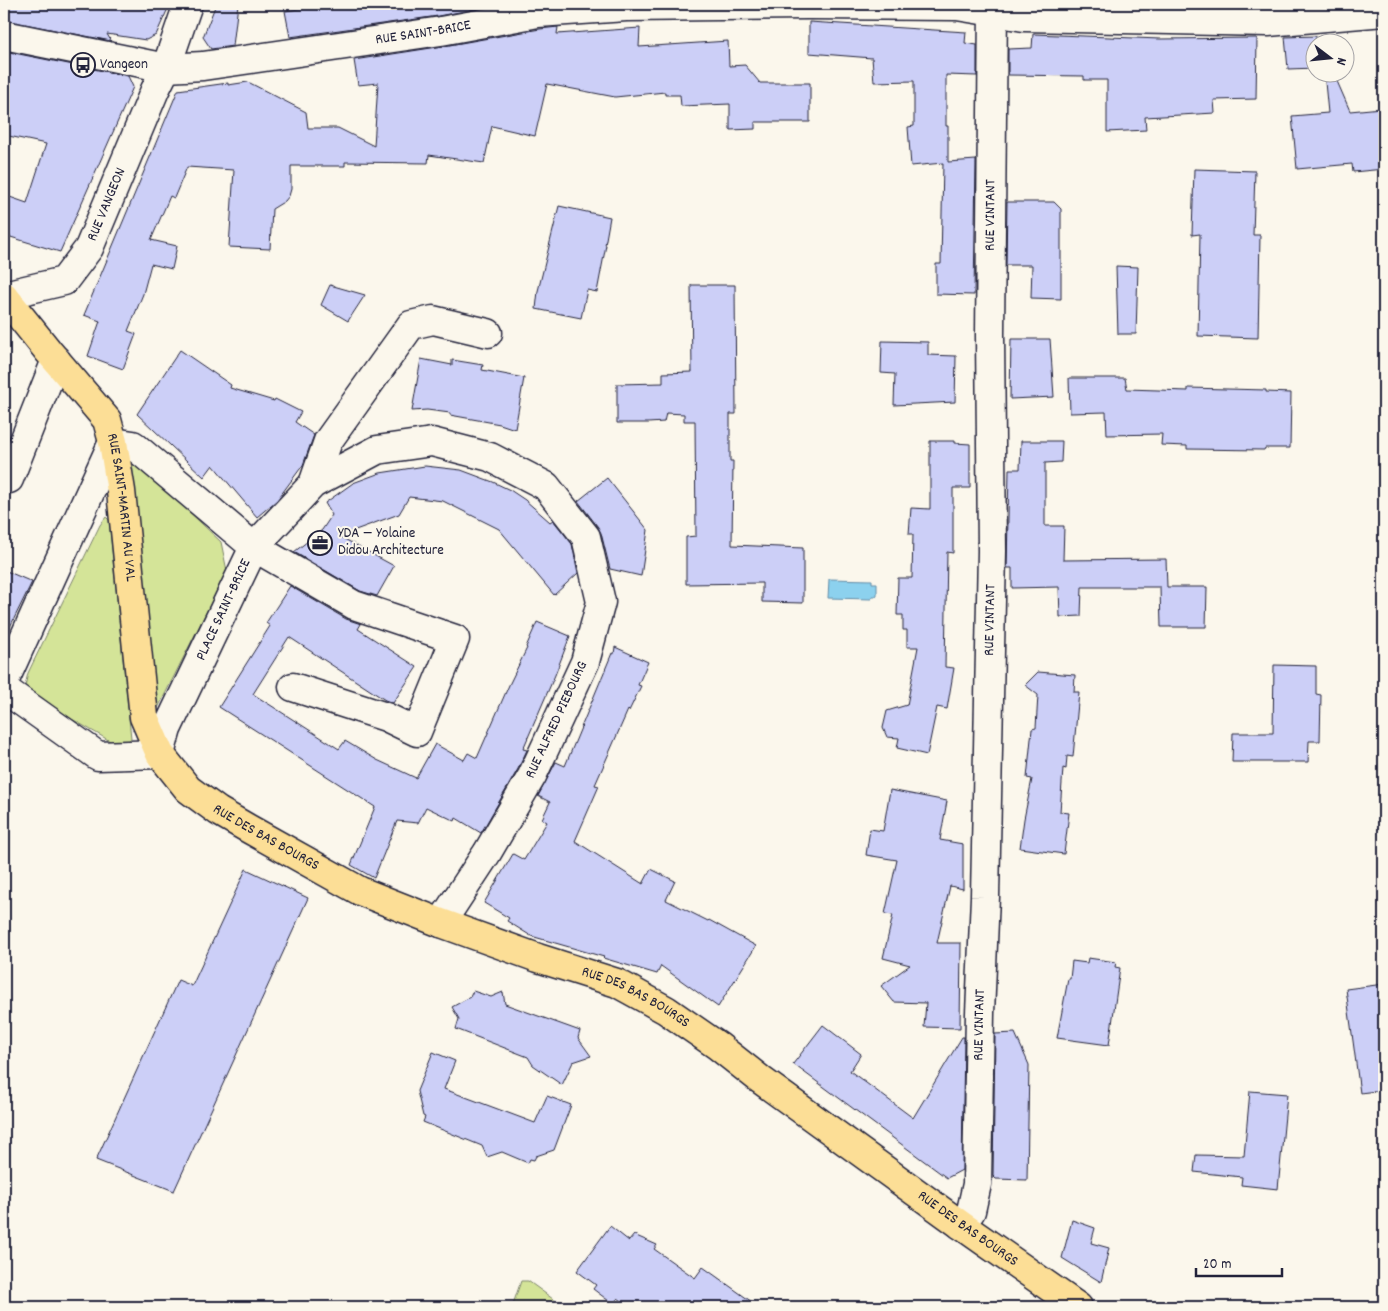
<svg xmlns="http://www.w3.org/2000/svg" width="1388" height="1311" font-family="Dekko,sans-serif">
  <rect width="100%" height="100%" fill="#fbf7ec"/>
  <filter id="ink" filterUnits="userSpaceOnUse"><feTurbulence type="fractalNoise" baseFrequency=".02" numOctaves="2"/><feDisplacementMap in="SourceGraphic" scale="10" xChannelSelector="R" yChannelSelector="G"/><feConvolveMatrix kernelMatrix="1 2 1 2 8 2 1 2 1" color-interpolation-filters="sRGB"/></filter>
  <g filter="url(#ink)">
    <g fill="#d4e498" stroke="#7b836a">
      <path d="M 138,463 L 221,542 L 227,571 L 157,710 L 130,469 L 133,464 Z"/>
      <path d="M 106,517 L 109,520 L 131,738 L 126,745 L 117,745 L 37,699 L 25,686 L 28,673 L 100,525 Z"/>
      <path d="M 521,1281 L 528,1281 L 564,1307 L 512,1307 Z"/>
    </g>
    <path fill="#8cd1ee" stroke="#628ba6" d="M 829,579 L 872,580 L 872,583 L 877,583 L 877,596 L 872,596 L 871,599 L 828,598 Z"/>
    <g fill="#cccff7" stroke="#22223b">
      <path d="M 4,4 L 170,4 L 156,35 L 146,40 L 107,34 L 111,41 L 4,20 Z"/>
      <path d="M 216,4 L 238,4 L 233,46 L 211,49 L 203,37 Z"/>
      <path d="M 334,4 L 502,4 L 438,16 L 290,37 L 285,11 Z"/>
      <path d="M 809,22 L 966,32 L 965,43 L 977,45 L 977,76 L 946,75 L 946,126 L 948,126 L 948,162 L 976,160 L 974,295 L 936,294 L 936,264 L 941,264 L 943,163 L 911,166 L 908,127 L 914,126 L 914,81 L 874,82 L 872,58 L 809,53 Z"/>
      <path d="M 558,27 L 557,34 L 640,28 L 639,47 L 728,41 L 729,66 L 745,65 L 760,83 L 810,83 L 810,122 L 755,122 L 755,129 L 730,130 L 730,104 L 681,106 L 680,95 L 665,95 L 665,92 L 615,97 L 547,84 L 535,136 L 492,126 L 484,163 L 429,155 L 428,163 L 345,162 L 345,166 L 291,166 L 291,189 L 289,196 L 285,201 L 272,209 L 270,249 L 229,247 L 234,170 L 187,167 L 174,198 L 170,196 L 151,240 L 177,246 L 172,269 L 151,264 L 143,294 L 128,331 L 136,334 L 123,369 L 88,356 L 100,321 L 84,315 L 178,90 L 228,83 L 228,85 L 248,82 L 306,112 L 308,128 L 338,128 L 374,146 L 378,83 L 358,85 L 354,60 L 444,46 L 540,29 Z"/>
      <path d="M 1033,34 L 1160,39 L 1257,38 L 1256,99 L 1214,100 L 1215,113 L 1145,117 L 1146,130 L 1107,132 L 1107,80 L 1084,80 L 1084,76 L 1008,75 L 1008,49 L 1032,48 Z"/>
      <path d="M 1316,36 L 1316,68 L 1288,69 L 1285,37 Z"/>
      <path d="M 4,51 L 128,76 L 133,87 L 60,252 L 4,235 L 4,195 L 27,203 L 46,144 L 4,135 L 4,112 L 9,93 L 4,92 Z"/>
      <path d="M 1324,72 L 1333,72 L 1350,111 L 1381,108 L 1384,141 L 1384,169 L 1353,172 L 1352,164 L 1297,169 L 1292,116 L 1328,113 Z"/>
      <path d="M 1194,169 L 1255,171 L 1253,235 L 1260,235 L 1258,338 L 1198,336 L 1200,234 L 1192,235 Z"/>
      <path d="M 1007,202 L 1054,202 L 1061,209 L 1061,299 L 1031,298 L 1032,265 L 1006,265 Z"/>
      <path d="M 559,206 L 610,217 L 605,245 L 606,245 L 597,292 L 587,290 L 581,318 L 536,309 L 538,291 Z"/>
      <path d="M 1116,266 L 1138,267 L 1136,334 L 1118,334 Z"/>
      <path d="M 330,285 L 365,295 L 348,321 L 321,305 Z"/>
      <path d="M 691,285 L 735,285 L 736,414 L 730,414 L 730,461 L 733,461 L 732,545 L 803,548 L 803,603 L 762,602 L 762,583 L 686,584 L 686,537 L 696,536 L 695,421 L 684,421 L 684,414 L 666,413 L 664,422 L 648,423 L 617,423 L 617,384 L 663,383 L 663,373 L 692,372 Z"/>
      <path d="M 1011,339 L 1050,339 L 1054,397 L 1010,399 Z"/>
      <path d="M 882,341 L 928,342 L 928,355 L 956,356 L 955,402 L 894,405 L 895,374 L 881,373 Z"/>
      <path d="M 180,350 L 231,385 L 230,388 L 274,401 L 275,399 L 301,412 L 295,422 L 314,435 L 303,465 L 277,500 L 257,517 L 213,465 L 204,477 L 137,414 Z"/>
      <path d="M 421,359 L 452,365 L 452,360 L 483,365 L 482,370 L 524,378 L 515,429 L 500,424 L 450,415 L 450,413 L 427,410 L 412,411 Z"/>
      <path d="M 1069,378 L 1125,378 L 1127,389 L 1188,391 L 1188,388 L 1266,390 L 1266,392 L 1291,393 L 1290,448 L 1265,448 L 1264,450 L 1187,449 L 1187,446 L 1161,445 L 1162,434 L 1107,435 L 1106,412 L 1070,413 Z"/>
      <path d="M 930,441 L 955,441 L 955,443 L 970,444 L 970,488 L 953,488 L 953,553 L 947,552 L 945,667 L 954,668 L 947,709 L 937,707 L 927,755 L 897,748 L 899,738 L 887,737 L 883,728 L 887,711 L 907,705 L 918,647 L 907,647 L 907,630 L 903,630 L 903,615 L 897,615 L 898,578 L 912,578 L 913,534 L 909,534 L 911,508 L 930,509 Z"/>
      <path d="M 1021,441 L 1062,441 L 1061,462 L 1045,463 L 1045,526 L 1064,526 L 1063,560 L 1166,559 L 1167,587 L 1207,587 L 1206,627 L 1161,627 L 1160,587 L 1082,587 L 1081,616 L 1060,617 L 1059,587 L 1012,588 L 1012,568 L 1007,568 L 1009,469 L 1020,469 Z"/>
      <path d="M 425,466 L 461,470 L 493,482 L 510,490 L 525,500 L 550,522 L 553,520 L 572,544 L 578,573 L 554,595 L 499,529 L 443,501 L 409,497 L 399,514 L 339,536 L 394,566 L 377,596 L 360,591 L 294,552 L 322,530 L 332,515 L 325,503 L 353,483 L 380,473 Z"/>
      <path d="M 607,478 L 648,530 L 641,576 L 610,569 L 601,533 L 598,527 L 578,501 Z"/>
      <path d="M 4,570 L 32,582 L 4,639 Z"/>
      <path d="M 290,586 L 346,619 L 361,624 L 358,629 L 417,667 L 393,703 L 385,700 L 289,637 L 253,694 L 339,749 L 345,741 L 377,760 L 416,778 L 435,744 L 464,760 L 468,753 L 477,758 L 509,685 L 527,648 L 526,647 L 537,622 L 570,636 L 555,675 L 523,749 L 527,750 L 518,769 L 481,833 L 456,818 L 455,821 L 426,807 L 418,823 L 397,821 L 374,878 L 351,865 L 375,807 L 219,707 L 270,626 L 266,623 Z"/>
      <path d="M 615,647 L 648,662 L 638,685 L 641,686 L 629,711 L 628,710 L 595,785 L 599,786 L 575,841 L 643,884 L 651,869 L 675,881 L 666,900 L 708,921 L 709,920 L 756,946 L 718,1007 L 661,966 L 657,974 L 603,958 L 604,957 L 531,936 L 507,921 L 509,918 L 484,903 L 513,854 L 524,860 L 547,822 L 542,819 L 550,802 L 538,796 L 556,762 L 565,766 L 612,653 L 614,654 Z"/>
      <path d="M 1274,665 L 1316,666 L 1316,694 L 1321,695 L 1320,741 L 1309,741 L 1308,762 L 1232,762 L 1233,733 L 1273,733 Z"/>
      <path d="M 1038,672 L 1075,675 L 1074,692 L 1079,692 L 1073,757 L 1067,756 L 1066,769 L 1063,768 L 1060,812 L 1069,813 L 1064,854 L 1020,848 L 1024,819 L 1032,779 L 1027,778 L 1032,729 L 1036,728 L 1038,695 L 1025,685 Z"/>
      <path d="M 890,790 L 947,801 L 940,840 L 963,844 L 963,889 L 950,886 L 937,943 L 961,943 L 960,1028 L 924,1027 L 926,1003 L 894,1002 L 881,986 L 910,965 L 883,958 L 893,915 L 885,914 L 897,860 L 866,855 L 870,829 L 883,831 Z"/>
      <path d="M 246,869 L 308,898 L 174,1191 L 96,1160 L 178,980 L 192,986 Z"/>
      <path d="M 1088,958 L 1116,962 L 1115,967 L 1120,968 L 1109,1045 L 1057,1038 L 1068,979 L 1070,979 L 1072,961 L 1087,963 Z"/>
      <path d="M 1384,984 L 1384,1090 L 1360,1093 L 1346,989 Z"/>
      <path d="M 473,991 L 491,997 L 503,992 L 505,1004 L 580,1031 L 578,1038 L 591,1056 L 573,1062 L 562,1085 L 533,1065 L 528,1057 L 456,1029 L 459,1019 L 452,1007 L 470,997 Z"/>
      <path d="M 823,1025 L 861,1054 L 850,1071 L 913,1118 L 962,1037 L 964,1037 L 962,1170 L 947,1178 L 793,1064 Z"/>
      <path d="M 1015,1033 L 1029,1065 L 1027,1180 L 996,1179 L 993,1176 L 995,1034 Z"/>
      <path d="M 433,1052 L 455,1061 L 444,1089 L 535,1123 L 547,1096 L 571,1105 L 554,1150 L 536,1156 L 534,1160 L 530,1159 L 528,1163 L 502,1152 L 487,1157 L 482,1146 L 423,1122 L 425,1117 L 423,1116 L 417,1091 Z"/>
      <path d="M 1250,1091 L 1287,1094 L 1278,1189 L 1241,1185 L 1242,1177 L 1194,1172 L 1196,1155 L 1244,1156 Z"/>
      <path d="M 1072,1220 L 1095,1228 L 1091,1243 L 1109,1248 L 1101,1282 L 1062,1258 Z"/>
      <path d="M 610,1226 L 629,1241 L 634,1235 L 657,1245 L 654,1249 L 695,1278 L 703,1267 L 759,1307 L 630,1307 L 618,1298 L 613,1304 L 593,1289 L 596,1285 L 577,1271 Z"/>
    </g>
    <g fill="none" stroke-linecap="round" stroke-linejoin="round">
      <defs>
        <g id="minor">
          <path id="s1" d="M 4,35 L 166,68 L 203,66 L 441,31 L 538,13 L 626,7 L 808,5 L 957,6 L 1024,17 L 1268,22 L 1384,12"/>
          <path id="s2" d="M 4,295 L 64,281 L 89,248 L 155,90 L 166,68 L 188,4"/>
          <path d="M 4,477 L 9,479 L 56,360"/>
          <path d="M 313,484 L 328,441 L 411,325 L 433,320 L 488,333"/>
          <path d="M 4,682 L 113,442 L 133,445 L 254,547 L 167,729 L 160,754 L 98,756 L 4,689"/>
          <path d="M 293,687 L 386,717 L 417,732 L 455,639 L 354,605 L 254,547 L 313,484 L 377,450 L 432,442 L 490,457 L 546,486 L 586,537 L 601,602 L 585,662 L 532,776 L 487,853 L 441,923"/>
          <path id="s3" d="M 961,1225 L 971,1211 L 977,1184 L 980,1013 L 985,897 L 992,551 L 990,335 L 993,4"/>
        </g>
        <g id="major">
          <path id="s4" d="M 4,296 L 49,352 L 107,420 L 113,442 L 121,491 L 144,717 L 160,754 L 188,789 L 218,811 L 249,829 L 360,891 L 441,923 L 538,958 L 617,983 L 666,1010 L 718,1046 L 761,1080 L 961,1225 L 1078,1307"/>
        </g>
      </defs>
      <use href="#minor" stroke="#22223b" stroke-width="31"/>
      <use href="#major" stroke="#22223b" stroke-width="31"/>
      <use href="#minor" stroke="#fbf7ec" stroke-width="28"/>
      <use href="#major" stroke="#fcde96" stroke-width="28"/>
    </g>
  </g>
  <defs>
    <symbol id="bus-ring" viewBox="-11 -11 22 22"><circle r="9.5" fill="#fbf7ec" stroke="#22223b" stroke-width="1.5"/><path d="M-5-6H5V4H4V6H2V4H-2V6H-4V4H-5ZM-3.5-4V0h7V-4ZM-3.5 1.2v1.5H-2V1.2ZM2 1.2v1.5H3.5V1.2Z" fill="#22223b"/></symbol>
    <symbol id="office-ring" viewBox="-11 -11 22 22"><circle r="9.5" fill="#fbf7ec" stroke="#22223b" stroke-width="1.5"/><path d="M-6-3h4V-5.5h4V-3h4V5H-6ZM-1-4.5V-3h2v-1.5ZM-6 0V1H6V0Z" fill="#22223b"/></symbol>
  </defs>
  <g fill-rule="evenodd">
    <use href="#bus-ring" x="69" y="51" width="28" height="28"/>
    <use href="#office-ring" x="306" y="529" width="28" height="28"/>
  </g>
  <g text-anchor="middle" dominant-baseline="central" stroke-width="4" stroke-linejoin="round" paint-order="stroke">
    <g font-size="15" fill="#22223b" stroke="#fbf7ec">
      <text stroke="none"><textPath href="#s1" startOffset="425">RUE SAINT-BRICE</textPath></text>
      <text stroke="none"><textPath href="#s2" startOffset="150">RUE VANGEON</textPath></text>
      <text stroke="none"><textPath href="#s3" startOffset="1014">RUE VINTANT</textPath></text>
      <text stroke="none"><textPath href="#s4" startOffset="250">RUE SAINT-MARTIN AU VAL</textPath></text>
      <text transform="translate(224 610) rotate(-65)">PLACE SAINT-BRICE</text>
      <text stroke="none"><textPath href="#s3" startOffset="609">RUE VINTANT</textPath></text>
      <text transform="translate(557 720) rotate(-65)">RUE ALFRED PIEBOURG</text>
      <text stroke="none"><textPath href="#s4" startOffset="638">RUE DES BAS BOURGS</textPath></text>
      <text stroke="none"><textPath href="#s4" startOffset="1042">RUE DES BAS BOURGS</textPath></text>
      <text stroke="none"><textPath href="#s3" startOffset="204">RUE VINTANT</textPath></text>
      <text stroke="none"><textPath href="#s4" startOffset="1448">RUE DES BAS BOURGS</textPath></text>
    </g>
    <g font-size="15" fill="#22223b" stroke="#fbf7ec" text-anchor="start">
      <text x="100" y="65">Vangeon</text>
      <text x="338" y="534">YDA — Yolaine<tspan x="338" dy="17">Didou Architecture</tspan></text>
    </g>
  </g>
  <rect width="1388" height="1311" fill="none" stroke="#fbf7ec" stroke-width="20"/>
  <rect x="10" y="10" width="1368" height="1291" fill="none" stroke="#22223b" stroke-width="2" filter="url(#ink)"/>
  <g transform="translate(1330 58) rotate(106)"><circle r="24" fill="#fbf7ec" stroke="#a4a2a5"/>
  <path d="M0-4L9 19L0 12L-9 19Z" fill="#22223b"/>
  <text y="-8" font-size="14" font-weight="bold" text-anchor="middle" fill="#22223b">N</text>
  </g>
  <path d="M1196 1268v8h86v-8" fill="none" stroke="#22223b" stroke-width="2.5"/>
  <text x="1203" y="1268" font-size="15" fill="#22223b" stroke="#fbf7ec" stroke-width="4" paint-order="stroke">20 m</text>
</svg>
